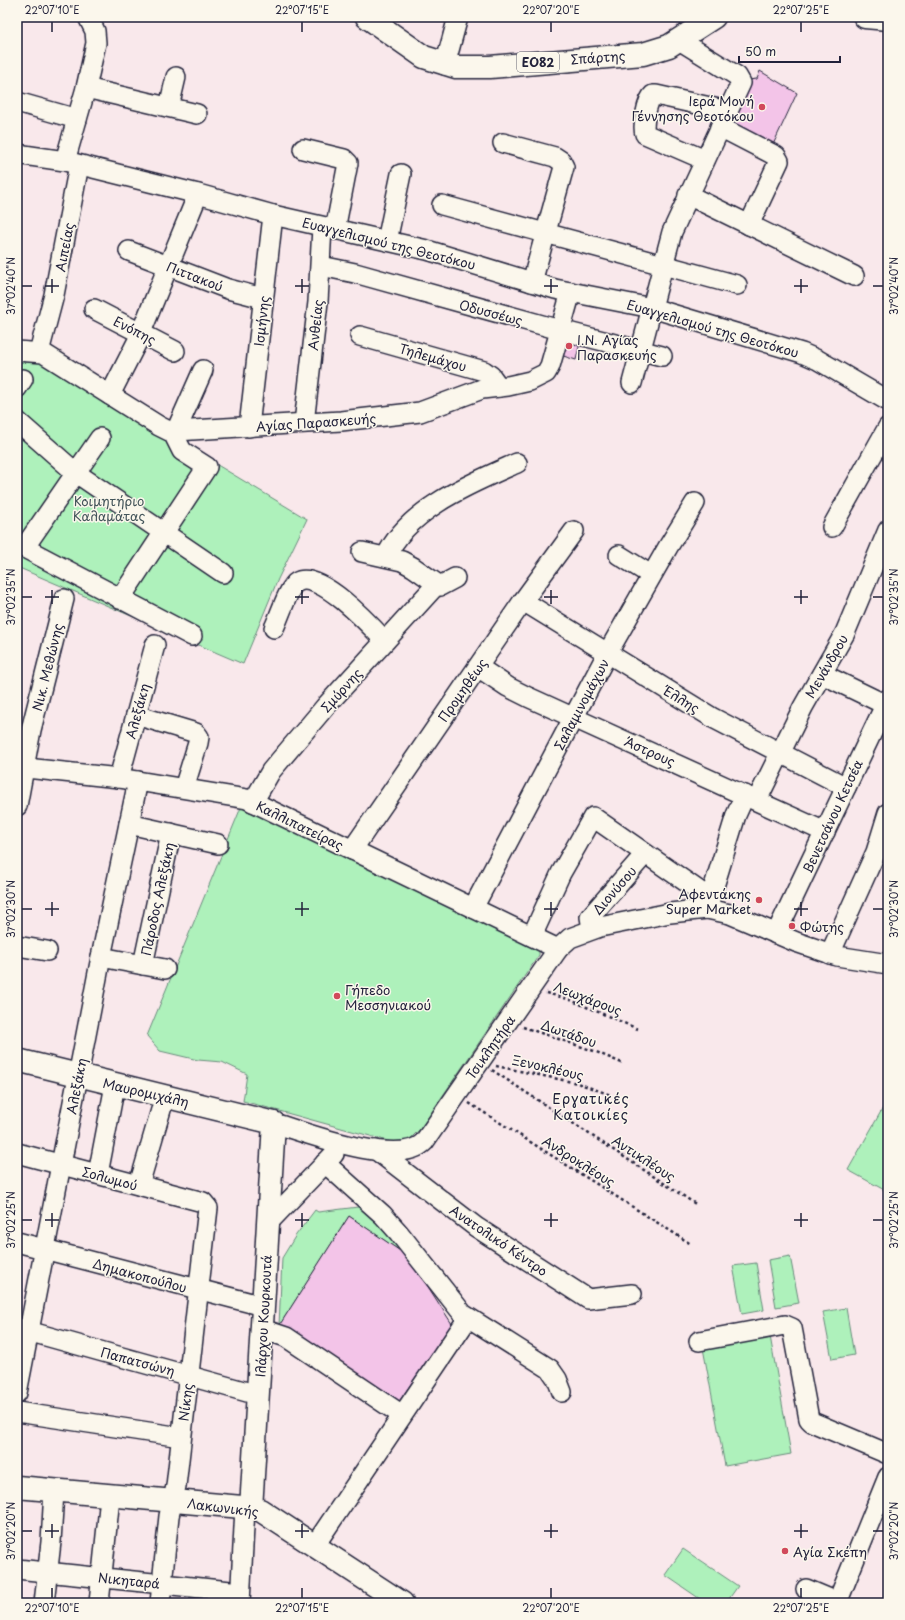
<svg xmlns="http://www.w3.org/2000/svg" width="905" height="1620" font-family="'Playpen Sans',sans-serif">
  <rect width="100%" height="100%" fill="#f9e8eb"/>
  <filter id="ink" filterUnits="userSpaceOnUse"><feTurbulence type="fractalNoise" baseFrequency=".025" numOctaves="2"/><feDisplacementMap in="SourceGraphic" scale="8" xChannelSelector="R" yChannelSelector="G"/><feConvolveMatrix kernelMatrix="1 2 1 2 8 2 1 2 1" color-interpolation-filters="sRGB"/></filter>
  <g filter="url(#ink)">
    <g fill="#aef1bb" stroke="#688a7b">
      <path d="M 17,358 L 43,360 L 307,519 L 278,579 L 243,664 L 17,567 Z"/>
      <path d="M 242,805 L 539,949 L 539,955 L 420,1129 L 409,1140 L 392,1142 L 243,1101 L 247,1074 L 222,1062 L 198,1060 L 160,1051 L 147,1036 Z"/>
      <path d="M 888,1099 L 888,1192 L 848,1170 Z"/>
      <path d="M 366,1206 L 409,1257 L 349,1216 L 279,1326 L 282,1258 L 296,1235 L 315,1210 L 318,1212 Z"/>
      <path d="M 790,1256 L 799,1303 L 776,1307 L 768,1260 Z"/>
      <path d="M 756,1263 L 764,1310 L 742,1314 L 733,1266 Z"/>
      <path d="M 846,1308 L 854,1355 L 832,1359 L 823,1312 Z"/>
      <path d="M 770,1336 L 791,1454 L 725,1466 L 703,1348 Z"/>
      <path d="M 683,1549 L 738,1586 L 726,1603 L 706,1603 L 665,1575 Z"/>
    </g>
    <g fill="#f3c4e8" stroke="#22223b">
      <path d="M 760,71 L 797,93 L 771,149 L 725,126 L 748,80 L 757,79 Z"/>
      <path d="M 563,334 L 581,338 L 576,360 L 557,354 Z"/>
      <path d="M 349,1216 L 409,1257 L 452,1324 L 398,1403 L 279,1326 Z"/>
    </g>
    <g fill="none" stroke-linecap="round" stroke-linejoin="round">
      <defs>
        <g id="minor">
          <path d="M 445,65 L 458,17"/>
          <path d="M 86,88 L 197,114"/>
          <path d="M 17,102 L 77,119"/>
          <path d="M 169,107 L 176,77"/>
          <path d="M 720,127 L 776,156 L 779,161 L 749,225"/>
          <path d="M 503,143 L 555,157 L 561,161 L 564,167 L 532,282"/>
          <path d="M 303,149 L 344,159 L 348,163 L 335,230"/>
          <path d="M 17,154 L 65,161 L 198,194 L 273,215 L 427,250 L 555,289 L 652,308 L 802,353 L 818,360 L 888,401"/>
          <path d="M 705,160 L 645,134 C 642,127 647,100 653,95 L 656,95 L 728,111"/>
          <path d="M 65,161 L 86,88 L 96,43 L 95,31 L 88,17"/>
          <path d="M 688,195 L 854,276"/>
          <path d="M 442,205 L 737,285"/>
          <path d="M 387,241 L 401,174"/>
          <path d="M 129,251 L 228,289 L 263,298"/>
          <path d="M 321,266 L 355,273 L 560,330 L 662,356"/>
          <path d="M 94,309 L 175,351"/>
          <path d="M 360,336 L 484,371 L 491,376 L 499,387"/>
          <path d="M 17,351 L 43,353 L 159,426 L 169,431 L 176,431 L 341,421 L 420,412 L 482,389 L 508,386 L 530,381 L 546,373 L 550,366 L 571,292"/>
          <path d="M 39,352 L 54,295 L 79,165"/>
          <path d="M 632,383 L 672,232 L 741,83 L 737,76 L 679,40"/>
          <path d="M 17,388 L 23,379"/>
          <path d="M 110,395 L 137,342 L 198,194"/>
          <path d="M 17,421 L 76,473 L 223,573"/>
          <path d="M 304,423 L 318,302 L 322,227"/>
          <path d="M 249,427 L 273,215"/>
          <path d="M 176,431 L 203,370"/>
          <path d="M 832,527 L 888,427"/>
          <path d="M 17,544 L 192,636"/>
          <path d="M 24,548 L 100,438"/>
          <path d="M 362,552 L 402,561 L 413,567 L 440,586 L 455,578"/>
          <path d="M 619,555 L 651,575"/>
          <path d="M 386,557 C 407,509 472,483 517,463"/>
          <path d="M 120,599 L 207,467 L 182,451 L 172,431"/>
          <path d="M 523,601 L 713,718 L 846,787"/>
          <path d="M 274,628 C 279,618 289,586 297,582 C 319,569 372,627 385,641"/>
          <path d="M 478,667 L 508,687 L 528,697 L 825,832"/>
          <path d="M 822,674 L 888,706"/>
          <path d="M 136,715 L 196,733 L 199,737 L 198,743 L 184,788"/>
          <path d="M 17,767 L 119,778 L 247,799 L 558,949"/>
          <path d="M 119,778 L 155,645"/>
          <path d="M 757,800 L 803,707 L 845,633 L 888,530"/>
          <path d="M 253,802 L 271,771 L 325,707 L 437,584"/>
          <path d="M 17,806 L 31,730 L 64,599"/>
          <path d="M 129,824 L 218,844"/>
          <path d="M 352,850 L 523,601 L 574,531"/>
          <path d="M 473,908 L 607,654 L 668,547 L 695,503"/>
          <path d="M 707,909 L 736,815 L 745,795"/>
          <path d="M 592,929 L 590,917 L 645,854"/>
          <path d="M 776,934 L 888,699"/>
          <path d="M 532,936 L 561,873 L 593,817 L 702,893 L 707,909"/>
          <path d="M 17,946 L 47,951"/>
          <path d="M 830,954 L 876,852 L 888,813"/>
          <path d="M 101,957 L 165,969"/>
          <path d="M 143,965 L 171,833"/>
          <path d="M 274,1123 C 306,1133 399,1168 424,1142 L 558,949 L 570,938 L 600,927 L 670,913 L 707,909 L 730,914 L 796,942 L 837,956 L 888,964"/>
          <path d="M 376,1150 L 476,1227 L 588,1299 L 632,1294"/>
          <path d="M 17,1153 L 203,1202 L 208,1208 L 176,1486 L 169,1516 L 160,1603"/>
          <path d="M 325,1163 L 383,1215 L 399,1233 L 463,1314 L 550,1369 L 557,1379 L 562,1392"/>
          <path d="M 98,1174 L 115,1085"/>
          <path d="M 139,1185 L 165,1096"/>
          <path d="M 268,1223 L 334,1154"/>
          <path d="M 17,1242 L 263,1306"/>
          <path d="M 17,1328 L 258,1395"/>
          <path d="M 262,1329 L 286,1337 L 402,1415"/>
          <path d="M 699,1341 L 785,1325 L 792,1328 L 809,1419 L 812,1422 L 888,1454"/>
          <path d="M 17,1393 L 101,957 L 138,781"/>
          <path d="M 17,1412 L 181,1437"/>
          <path d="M 315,1545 L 468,1318"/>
          <path d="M 17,1569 L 240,1592"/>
          <path d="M 806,1589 L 837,1602"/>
          <path d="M 44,1603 L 51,1542 L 54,1491"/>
          <path d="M 99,1603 L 110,1497"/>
          <path d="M 240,1603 L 245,1508"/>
          <path d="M 837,1603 L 888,1477"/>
        </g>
        <g id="major">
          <path d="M 367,17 L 424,57 L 456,67 L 490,67 L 643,54 L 669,46 L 714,17"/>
          <path d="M 865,17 L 888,19"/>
          <path d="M 17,1060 L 274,1123 L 251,1509"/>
          <path d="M 17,1487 L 242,1507 L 260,1510 L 402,1603"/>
        </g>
      </defs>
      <use href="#minor" stroke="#22223b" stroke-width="22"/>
      <use href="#major" stroke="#22223b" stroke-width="25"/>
      <g stroke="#22223b" stroke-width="2.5" stroke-dasharray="3 3" stroke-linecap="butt">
        <path d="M 546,993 L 568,999 L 638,1029"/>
        <path d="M 523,1027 L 594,1051 L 624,1064"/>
        <path d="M 496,1066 L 577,1083 L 611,1095"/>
        <path d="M 492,1070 L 697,1205"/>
        <path d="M 469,1103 L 691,1244"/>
      </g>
      <use href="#minor" stroke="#fbf7ec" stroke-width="19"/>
      <use href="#major" stroke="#fbf7ec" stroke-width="22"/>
    </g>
  </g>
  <path fill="none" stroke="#22223b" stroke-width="1.5" d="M 52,22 L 52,32M 302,22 L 302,32M 551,22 L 551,32M 801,22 L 801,32M 52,279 L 52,293M 302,279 L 302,293M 551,279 L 551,293M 801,279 L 801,293M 22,286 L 32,286M 45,286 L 59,286M 295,286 L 309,286M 544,286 L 558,286M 794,286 L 808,286M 873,286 L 883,286M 52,590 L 52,604M 302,590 L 302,604M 551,590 L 551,604M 801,590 L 801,604M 22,597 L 32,597M 45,597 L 59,597M 295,597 L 309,597M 544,597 L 558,597M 794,597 L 808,597M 873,597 L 883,597M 52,902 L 52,916M 302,902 L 302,916M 551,902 L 551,916M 801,902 L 801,916M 22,909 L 32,909M 45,909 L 59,909M 295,909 L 309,909M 544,909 L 558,909M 794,909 L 808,909M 873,909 L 883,909M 52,1213 L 52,1227M 302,1213 L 302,1227M 551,1213 L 551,1227M 801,1213 L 801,1227M 22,1220 L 32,1220M 45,1220 L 59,1220M 295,1220 L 309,1220M 544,1220 L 558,1220M 794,1220 L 808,1220M 873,1220 L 883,1220M 52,1524 L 52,1538M 302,1524 L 302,1538M 551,1524 L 551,1538M 801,1524 L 801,1538M 22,1531 L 32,1531M 45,1531 L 59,1531M 295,1531 L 309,1531M 544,1531 L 558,1531M 794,1531 L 808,1531M 873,1531 L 883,1531M 52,1588 L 52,1598M 302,1588 L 302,1598M 551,1588 L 551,1598M 801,1588 L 801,1598"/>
  <g fill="#d1495b" stroke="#fbf7ec" stroke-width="1.5">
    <circle cx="762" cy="107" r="4"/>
    <circle cx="569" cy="346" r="4"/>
    <circle cx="759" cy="900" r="4"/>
    <circle cx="792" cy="926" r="4"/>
    <circle cx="337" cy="996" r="4"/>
    <circle cx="785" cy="1551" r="4"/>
  </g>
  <g text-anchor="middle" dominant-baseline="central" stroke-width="3" stroke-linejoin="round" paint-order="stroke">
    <rect fill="#fbf7ec" stroke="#636270" stroke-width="1" x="517" y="52" width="42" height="20" rx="3"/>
    <g font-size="12" font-weight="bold" fill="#22223b">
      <text x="538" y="62">ΕΟ82</text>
    </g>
    <g font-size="13" fill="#22223b" stroke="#fbf7ec">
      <text transform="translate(598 57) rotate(-4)">Σπάρτης</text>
      <text transform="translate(389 243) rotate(14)">Ευαγγελισμού της Θεοτόκου</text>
      <text transform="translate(64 247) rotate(-79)">Αιπείας</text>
      <text transform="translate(195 276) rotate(21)">Πιττακού</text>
      <text transform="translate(491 312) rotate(15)">Οδυσσέως</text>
      <text transform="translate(261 321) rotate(-84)">Ισμήνης</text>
      <text transform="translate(315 325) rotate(-84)">Ανθείας</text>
      <text transform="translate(713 328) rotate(16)">Ευαγγελισμού της Θεοτόκου</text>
      <text transform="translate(135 330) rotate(27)">Ενόπης</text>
      <text transform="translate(433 357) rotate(16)">Τηλεμάχου</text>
      <text transform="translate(316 422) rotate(-4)">Αγίας Παρασκευής</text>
      <text transform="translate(826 666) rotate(-60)">Μενάνδρου</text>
      <text transform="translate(47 667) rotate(-76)">Νικ. Μεθώνης</text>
      <text transform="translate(341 690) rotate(-48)">Σμύρνης</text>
      <text transform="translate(462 690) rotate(-55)">Προμηθέως</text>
      <text transform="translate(682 699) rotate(31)">Έλλης</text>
      <text transform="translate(581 704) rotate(-62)">Σαλαμινομάχων</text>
      <text transform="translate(137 711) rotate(-75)">Αλεξάκη</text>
      <text transform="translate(650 751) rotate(24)">Άστρους</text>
      <text transform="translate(832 816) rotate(-65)">Βενετσάνου Κετσέα</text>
      <text transform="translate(300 825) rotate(26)">Καλλιπατείρας</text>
      <text transform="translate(614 890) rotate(-49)">Διονύσου</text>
      <text transform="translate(157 899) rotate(-78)">Πάροδος Αλεξάκη</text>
      <text transform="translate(588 998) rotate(21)">Λεωχάρους</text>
      <text transform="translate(569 1033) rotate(19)">Δωτάδου</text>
      <text transform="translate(490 1047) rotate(-55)">Τσικλητήρα</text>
      <text transform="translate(548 1067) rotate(13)">Ξενοκλέους</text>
      <text transform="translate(76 1086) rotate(-79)">Αλεξάκη</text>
      <text transform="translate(146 1092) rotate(13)">Μαυρομιχάλη</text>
      <text transform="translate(644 1158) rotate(33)">Αντικλέους</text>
      <text transform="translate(579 1161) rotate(32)">Ανδροκλέους</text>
      <text transform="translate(110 1178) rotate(15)">Σολωμού</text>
      <text transform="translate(499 1240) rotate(34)">Ανατολικό Κέντρο</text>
      <text transform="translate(140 1275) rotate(15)">Δημακοπούλου</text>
      <text transform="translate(263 1316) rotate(-87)">Ιλάρχου Κουρκουτά</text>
      <text transform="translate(138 1361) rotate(15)">Παπατσώνη</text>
      <text transform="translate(185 1402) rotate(-83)">Νίκης</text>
      <text transform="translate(223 1507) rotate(7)">Λακωνικής</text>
      <text transform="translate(129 1580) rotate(6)">Νικηταρά</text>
    </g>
    <g font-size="13" fill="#22223b" stroke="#fbf7ec" text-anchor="start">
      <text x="754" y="100" text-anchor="end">Ιερά Μονή<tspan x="754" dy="15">Γέννησης Θεοτόκου</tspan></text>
      <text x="577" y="339">Ι.Ν. Αγίας<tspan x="577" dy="15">Παρασκευής</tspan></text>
      <text x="751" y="893" text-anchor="end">Αφεντάκης<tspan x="751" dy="15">Super Market</tspan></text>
      <text x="800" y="926">Φώτης</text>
      <text x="345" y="989">Γήπεδο<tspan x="345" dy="15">Μεσσηνιακού</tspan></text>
      <text x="793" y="1551">Αγία Σκέπη</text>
    </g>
    <g font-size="13" fill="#45565b" stroke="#fbf7ec">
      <text x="109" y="500">Κοιμητήριο<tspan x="109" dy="15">Καλαμάτας</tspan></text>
    </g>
    <g font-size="14" letter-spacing="1" fill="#22223b" stroke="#fbf7ec">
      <text x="591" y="1098">Εργατικές<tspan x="591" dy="16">Κατοικίες</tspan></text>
    </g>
  </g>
  <rect width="905" height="1620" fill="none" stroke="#fbf7ec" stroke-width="44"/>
  <path d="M739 56v6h101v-6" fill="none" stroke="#22223b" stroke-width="2"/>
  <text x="745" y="56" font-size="12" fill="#22223b" stroke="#fbf7ec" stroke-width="3" paint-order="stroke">50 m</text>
  <rect x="22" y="22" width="861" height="1576" fill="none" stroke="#22223b" stroke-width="1.5"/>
  <g font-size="10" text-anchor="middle" fill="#22223b">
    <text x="52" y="14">22°07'10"E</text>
    <text x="302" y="14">22°07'15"E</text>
    <text x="551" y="14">22°07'20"E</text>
    <text x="801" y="14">22°07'25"E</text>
    <text transform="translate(11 286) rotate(-90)" y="4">37°02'40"N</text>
    <text transform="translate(894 286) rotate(-90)" y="4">37°02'40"N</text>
    <text transform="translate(11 597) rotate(-90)" y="4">37°02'35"N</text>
    <text transform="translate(894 597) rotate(-90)" y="4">37°02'35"N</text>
    <text transform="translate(11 909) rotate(-90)" y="4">37°02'30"N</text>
    <text transform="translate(894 909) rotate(-90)" y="4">37°02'30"N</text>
    <text transform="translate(11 1220) rotate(-90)" y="4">37°02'25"N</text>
    <text transform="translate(894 1220) rotate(-90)" y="4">37°02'25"N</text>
    <text transform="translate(11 1531) rotate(-90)" y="4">37°02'20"N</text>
    <text transform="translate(894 1531) rotate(-90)" y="4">37°02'20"N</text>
    <text x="52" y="1612">22°07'10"E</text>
    <text x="302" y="1612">22°07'15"E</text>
    <text x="551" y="1612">22°07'20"E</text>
    <text x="801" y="1612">22°07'25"E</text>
  </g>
</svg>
